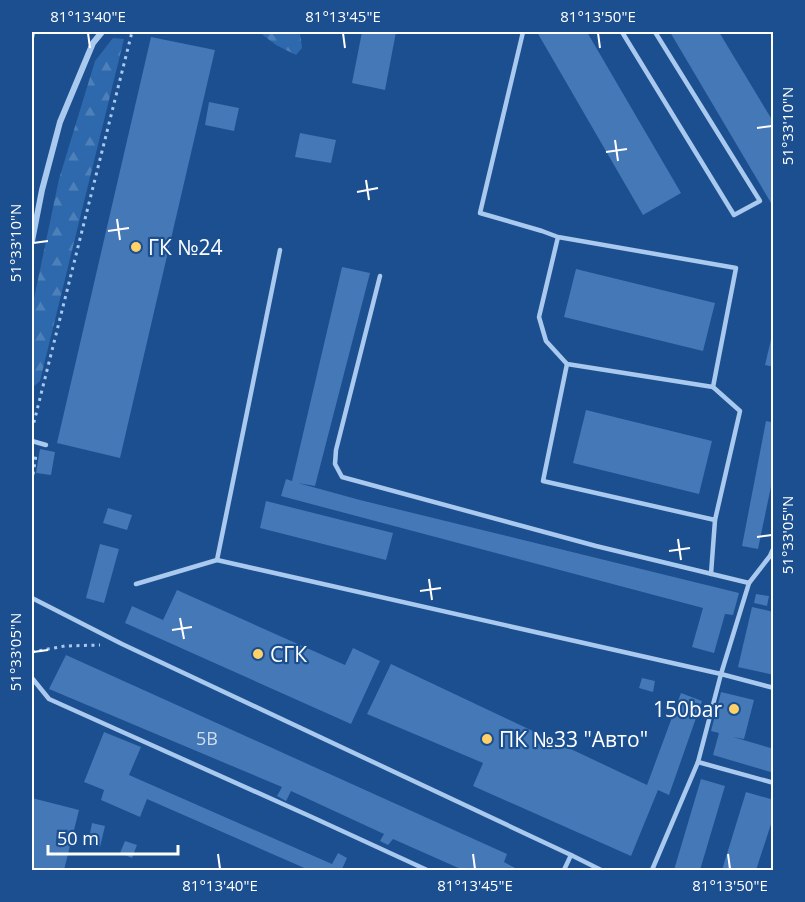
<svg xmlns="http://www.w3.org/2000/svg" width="805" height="902" font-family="'Open Sans',sans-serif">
  <defs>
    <pattern id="forest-firs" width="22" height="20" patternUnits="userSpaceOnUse" patternTransform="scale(1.5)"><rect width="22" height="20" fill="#2e69ad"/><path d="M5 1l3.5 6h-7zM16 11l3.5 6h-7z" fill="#4d80b9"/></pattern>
  </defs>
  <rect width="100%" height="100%" fill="#1b4f8f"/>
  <g fill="url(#forest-firs)">
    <path d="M 259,32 L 300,32 L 302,48 L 296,55 L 276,45 Z"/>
    <path d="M 113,38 L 124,39 L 40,381 L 32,388 L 32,308 L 59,179 L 95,61 Z"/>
  </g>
  <g fill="#4478b7">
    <path d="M 362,32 L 396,32 L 385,90 L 352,83 Z"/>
    <path d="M 537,32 L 587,32 L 681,193 L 643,215 Z"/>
    <path d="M 670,32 L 719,32 L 774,123 L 774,208 Z"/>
    <path d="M 151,37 L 215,50 L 120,458 L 57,443 Z"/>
    <path d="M 209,102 L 239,108 L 234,131 L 205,125 Z"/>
    <path d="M 300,133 L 336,140 L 331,163 L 295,157 Z"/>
    <path d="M 342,267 L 370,273 L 315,486 L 298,483 L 360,500 L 739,593 L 733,615 L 725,614 L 714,653 L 692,647 L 703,608 L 281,496 L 286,479 L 292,481 Z"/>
    <path d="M 576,269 L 715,303 L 703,351 L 564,317 Z"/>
    <path d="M 773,331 L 774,331 L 774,367 L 765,365 Z"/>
    <path d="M 586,410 L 712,441 L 699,494 L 573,463 Z"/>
    <path d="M 773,417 L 774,472 L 758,549 L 742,546 L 766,421 L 771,422 Z"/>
    <path d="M 40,449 L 55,452 L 51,475 L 36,473 Z"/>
    <path d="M 266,501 L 393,533 L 386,560 L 260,528 Z"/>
    <path d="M 108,508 L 132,515 L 127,530 L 103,523 Z"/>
    <path d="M 100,544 L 119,549 L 104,603 L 86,598 Z"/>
    <path d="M 177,590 L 345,665 L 353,648 L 380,661 L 351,724 L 125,623 L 132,606 L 163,620 Z"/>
    <path d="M 756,594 L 769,596 L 767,606 L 754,603 Z"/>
    <path d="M 752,607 L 774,612 L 774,675 L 738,667 Z"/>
    <path d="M 66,655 L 507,854 L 504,862 L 519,870 L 463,870 L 393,839 L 388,845 L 380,841 L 384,834 L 291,791 L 286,801 L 277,796 L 282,787 L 49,689 Z"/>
    <path d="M 391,664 L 647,785 L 681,693 L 702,701 L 669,795 L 658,790 L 631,856 L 473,786 L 483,763 L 367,714 Z"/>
    <path d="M 642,678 L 655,681 L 653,692 L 639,688 Z"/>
    <path d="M 721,692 L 754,700 L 744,739 L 733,737 L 774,749 L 774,773 L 713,755 L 719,733 L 711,731 Z"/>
    <path d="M 104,732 L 141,747 L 129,775 L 332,864 L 338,853 L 347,858 L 342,869 L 347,870 L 309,870 L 147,799 L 140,817 L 101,800 L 104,790 L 84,782 Z"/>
    <path d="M 701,779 L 725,786 L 700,870 L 674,870 Z"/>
    <path d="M 746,792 L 774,800 L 774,815 L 756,870 L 722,870 Z"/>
    <path d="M 32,798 L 79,810 L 64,870 L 32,870 Z"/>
    <path d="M 92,823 L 105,826 L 100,847 L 88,844 Z"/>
    <path d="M 125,841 L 137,845 L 132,858 L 120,853 Z"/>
  </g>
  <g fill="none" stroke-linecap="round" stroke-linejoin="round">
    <g stroke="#a9c9ee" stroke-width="3" stroke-dasharray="3 4.5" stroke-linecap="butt">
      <path d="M 32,430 L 132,32"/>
      <path d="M 32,482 L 36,454"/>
      <path d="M 32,652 L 65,646 L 100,645"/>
    </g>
    <g stroke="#a9c9ee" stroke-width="4.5">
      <path d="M 523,32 L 480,213 L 542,231 L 558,237 L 736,268 L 713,387 L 567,364 L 546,341 L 539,317 L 558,237"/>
      <path d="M 622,32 L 734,215 L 760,201 L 655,32"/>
      <path d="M 32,37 L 33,32"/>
      <path d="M 380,276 L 336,450 L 335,464 L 342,477 L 596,546 L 749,583"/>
      <path d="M 567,364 L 543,481 L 715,520 L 740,411 L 713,387"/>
      <path d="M 32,441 L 46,445"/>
      <path d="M 217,560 L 280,250"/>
      <path d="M 711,574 L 715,520"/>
      <path d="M 136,584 L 217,560 L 721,674 L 749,583 L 770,556 L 774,547"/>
      <path d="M 32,598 L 122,644 L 571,855 L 601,870"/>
      <path d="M 32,678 L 49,699 L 314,818 L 427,870"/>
      <path d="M 698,762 L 774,783"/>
      <path d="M 564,870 L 571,855"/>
      <path d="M 652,870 L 698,762 L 721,674 L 774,688"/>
    </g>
    <path stroke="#a9c9ee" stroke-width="6" d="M 32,241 L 42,190 L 60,122 L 93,43 L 102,32"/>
  </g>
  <path fill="none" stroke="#fff" stroke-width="2" d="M 88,33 L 90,48M 343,33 L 345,48M 598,33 L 600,48M 757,128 L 772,126M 615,140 L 618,161M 606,152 L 627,149M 366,180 L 369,200M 357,192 L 378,188M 117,219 L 120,240M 108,231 L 129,228M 33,243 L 48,241M 757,537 L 772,535M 678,539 L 681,560M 669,551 L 690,548M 429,579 L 432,600M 420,591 L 441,588M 180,618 L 184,639M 172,630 L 192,627M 33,652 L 48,650M 218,854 L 220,869M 473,854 L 475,869M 728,854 L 730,869"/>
  <g fill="#ffd166" stroke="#1b4f8f" stroke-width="2">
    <circle cx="136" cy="247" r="6"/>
    <circle cx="258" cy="654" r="6"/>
    <circle cx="734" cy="709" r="6"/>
    <circle cx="487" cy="739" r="6"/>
  </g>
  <g text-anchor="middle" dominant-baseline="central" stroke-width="4.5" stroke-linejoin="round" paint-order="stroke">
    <g font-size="18" fill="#d0dded">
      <text x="207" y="738">5В</text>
    </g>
    <g font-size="21" fill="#fff" stroke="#1b4f8f" text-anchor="start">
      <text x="148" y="247">ГК №24</text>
      <text x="270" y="654">СГК</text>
      <text x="722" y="709" text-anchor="end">150bar</text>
      <text x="499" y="739">ПК №33 "Авто"</text>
    </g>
  </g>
  <rect width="805" height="902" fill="none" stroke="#1b4f8f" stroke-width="66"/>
  <path d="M48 845v9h130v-9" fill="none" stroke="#ffffff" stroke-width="3"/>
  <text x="57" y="845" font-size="18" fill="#ffffff" stroke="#1b4f8f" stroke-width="4.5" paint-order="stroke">50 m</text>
  <rect x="33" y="33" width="739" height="836" fill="none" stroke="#fff" stroke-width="2"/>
  <g font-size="15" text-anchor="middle" fill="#fff">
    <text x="88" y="22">81°13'40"E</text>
    <text x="343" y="22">81°13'45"E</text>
    <text x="598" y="22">81°13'50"E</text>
    <text transform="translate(788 126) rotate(-90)" y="5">51°33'10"N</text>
    <text transform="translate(16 243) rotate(-90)" y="5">51°33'10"N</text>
    <text transform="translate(788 535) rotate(-90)" y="5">51°33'05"N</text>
    <text transform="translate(16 652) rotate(-90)" y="5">51°33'05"N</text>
    <text x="220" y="891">81°13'40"E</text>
    <text x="475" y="891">81°13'45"E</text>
    <text x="730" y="891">81°13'50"E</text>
  </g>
</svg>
